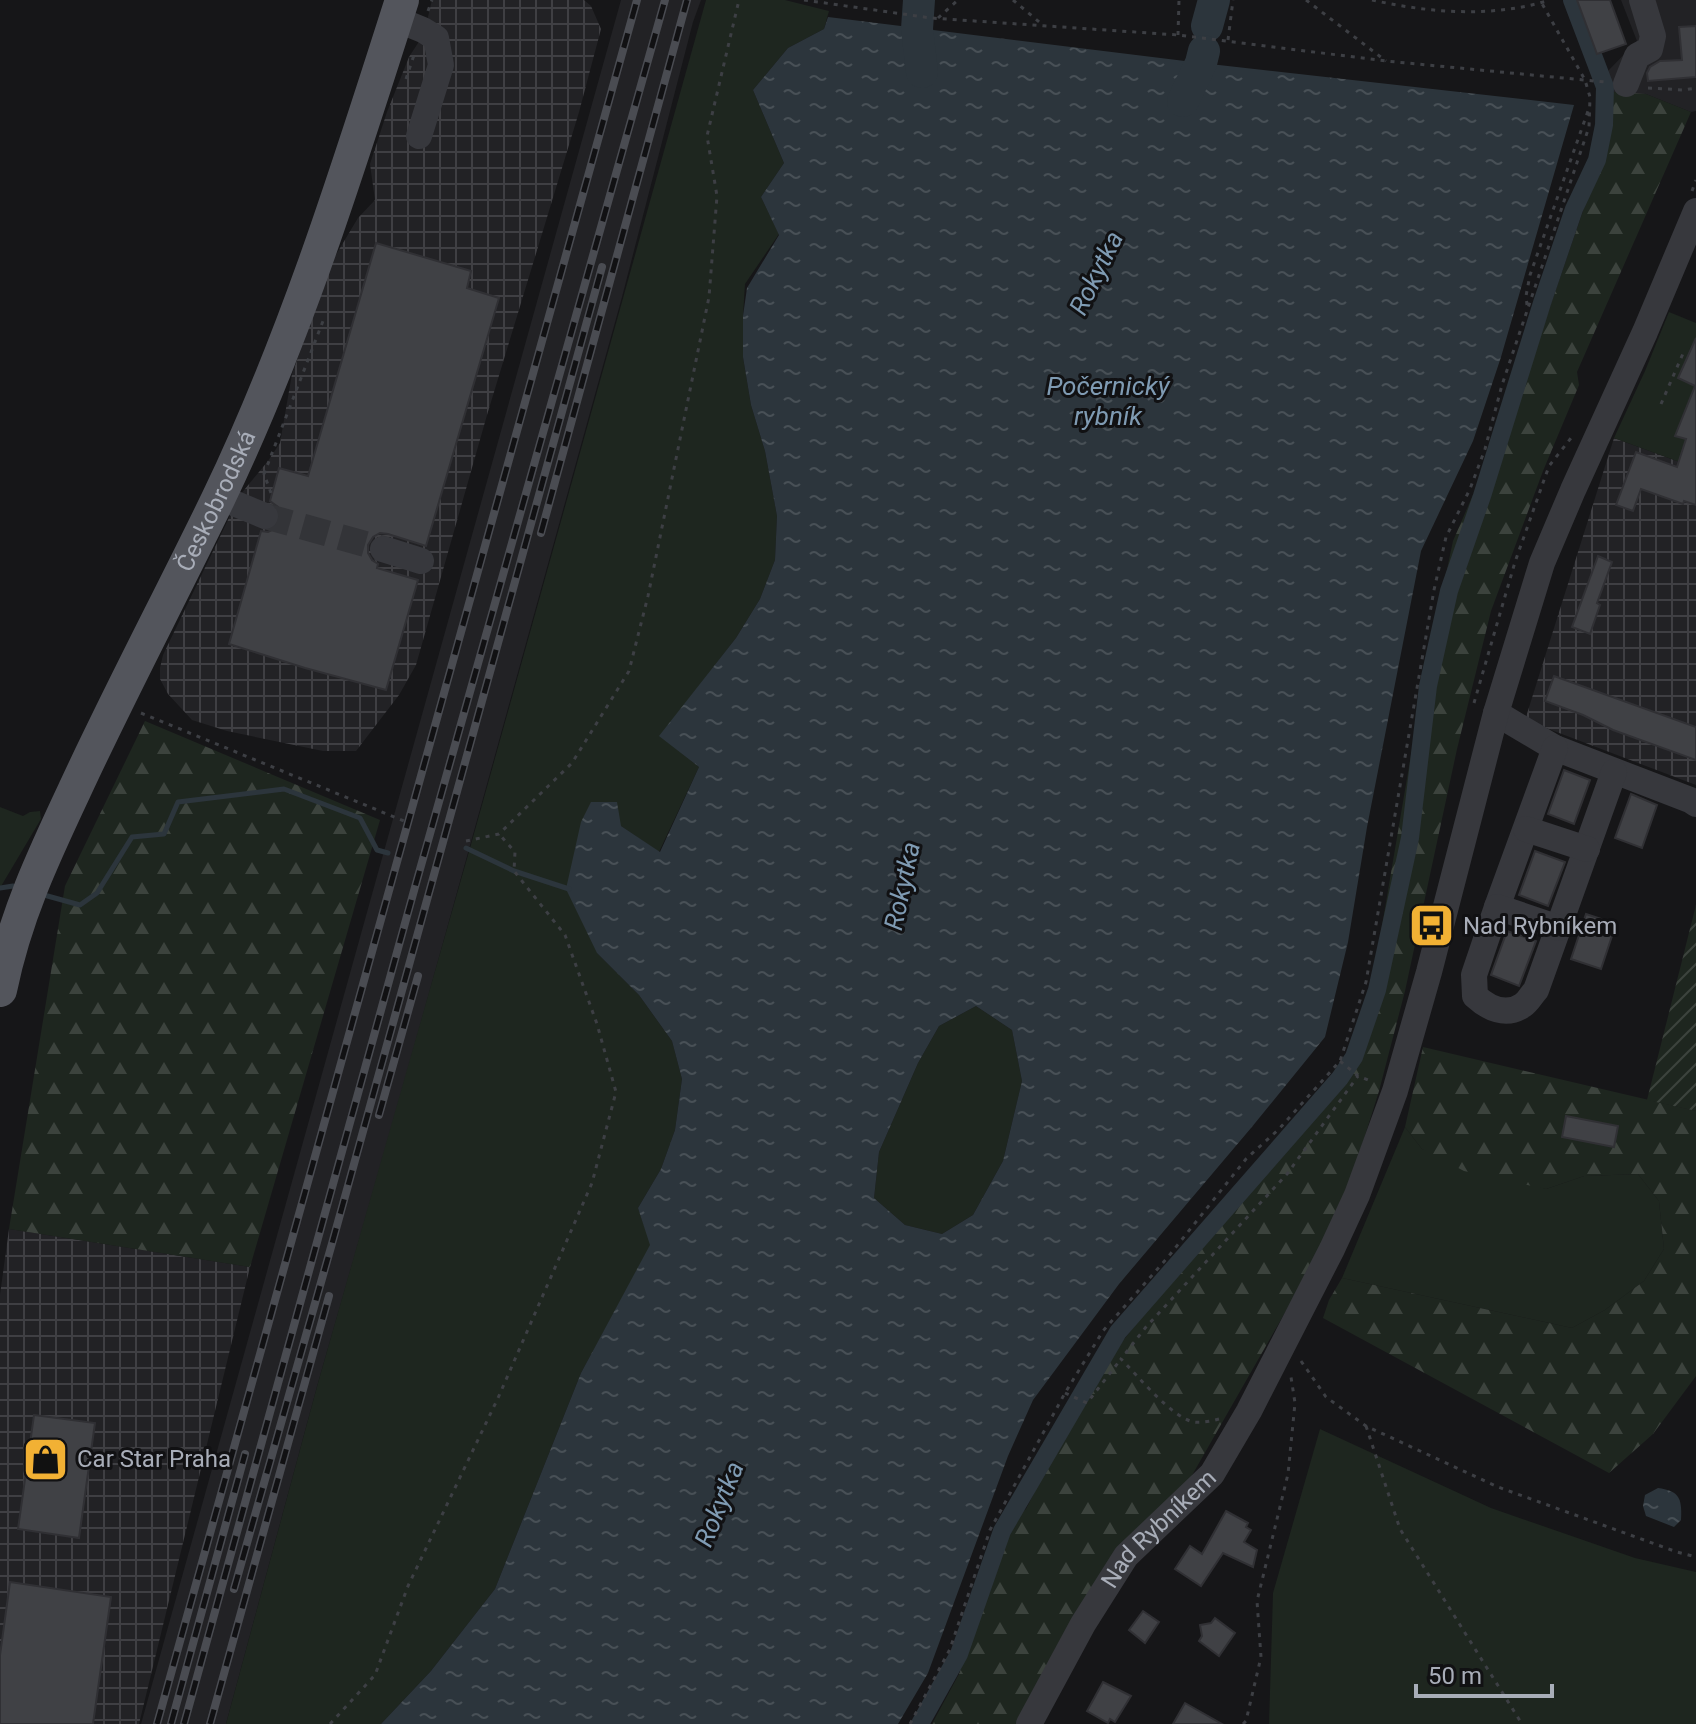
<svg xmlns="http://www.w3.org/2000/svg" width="1696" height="1724" font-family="Roboto,sans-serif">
  <defs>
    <pattern id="industrial-grid" width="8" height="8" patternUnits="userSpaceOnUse" patternTransform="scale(2)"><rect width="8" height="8" fill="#222225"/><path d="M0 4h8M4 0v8" fill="none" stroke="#3f3f43"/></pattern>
    <pattern id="forest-firs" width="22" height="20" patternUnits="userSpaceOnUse" patternTransform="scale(2)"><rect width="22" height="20" fill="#1e261f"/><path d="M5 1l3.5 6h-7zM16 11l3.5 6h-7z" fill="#3c433d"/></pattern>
    <pattern id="garden-furrows" width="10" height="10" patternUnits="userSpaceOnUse" patternTransform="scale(2)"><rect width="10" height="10" fill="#1e261f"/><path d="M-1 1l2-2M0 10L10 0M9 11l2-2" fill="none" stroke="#3c433d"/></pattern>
    <pattern id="water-ripples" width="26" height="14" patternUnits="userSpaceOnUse" patternTransform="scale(2)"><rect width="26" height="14" fill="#2c353c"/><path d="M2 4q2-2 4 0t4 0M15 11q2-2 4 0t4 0" fill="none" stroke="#485056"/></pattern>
  </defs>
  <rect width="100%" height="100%" fill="#161618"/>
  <g fill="#222225">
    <path d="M 621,0 L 701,0 L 693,22 L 622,297 L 400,1098 L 318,1383 L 226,1724 L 141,1724 Z"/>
    <path d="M 1621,0 L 1696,0 L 1696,111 L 1691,112 L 1646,94 L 1614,92 L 1608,71 L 1637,41 Z"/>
  </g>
  <g fill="url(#industrial-grid)">
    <path d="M 432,0 L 584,0 L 591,6 L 601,29 L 579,112 L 487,415 L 416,665 L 399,695 L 356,751 L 323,751 L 227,731 L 192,720 L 168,694 L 160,679 L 160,668 L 163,655 L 240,495 L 268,461 L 280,443 L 292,374 L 334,258 L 358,218 L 375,200 L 370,164 L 387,112 L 409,57 L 420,40 L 433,33 L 428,17 Z"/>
    <path d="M 1614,438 L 1696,468 L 1696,785 L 1525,720 Z"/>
    <path d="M 9,1229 L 250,1267 L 139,1724 L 0,1724 L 0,1295 Z"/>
  </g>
  <g fill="#1e261f">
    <path d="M 706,0 L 785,0 L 829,11 L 824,29 L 788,48 L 753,90 L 784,163 L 761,197 L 779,234 L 745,284 L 743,316 L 743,357 L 751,405 L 765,451 L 777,516 L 775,560 L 760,599 L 736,638 L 660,736 L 699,767 L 659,852 L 621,826 L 597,953 L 639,995 L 672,1041 L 682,1079 L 675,1130 L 661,1169 L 638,1208 L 651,1245 L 581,1373 L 495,1589 L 431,1671 L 381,1724 L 226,1724 L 318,1383 L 470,848 Z"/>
    <path d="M 1669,312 L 1696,323 L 1696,468 L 1614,438 L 1645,371 Z"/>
    <path d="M 0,807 L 23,816 L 30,812 L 40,811 L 41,819 L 0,888 Z"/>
    <path d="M 976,1006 L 1012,1030 L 1022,1081 L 1003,1161 L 973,1215 L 942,1234 L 905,1225 L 874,1198 L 879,1152 L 918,1063 L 939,1026 Z"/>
    <path d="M 1405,1127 L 1422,1149 L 1546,1189 L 1584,1176 L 1638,1174 L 1659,1201 L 1664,1249 L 1644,1281 L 1605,1310 L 1572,1328 L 1342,1278 Z"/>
    <path d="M 1320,1429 L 1491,1508 L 1635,1558 L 1696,1572 L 1696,1724 L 1269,1724 L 1273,1593 Z"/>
  </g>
  <g fill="url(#forest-firs)" fill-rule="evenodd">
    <path d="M 1614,92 L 1646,94 L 1691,112 L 1577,372 L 1579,385 L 1543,471 L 1491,611 L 1457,749 L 1405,991 L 1379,1091 L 1339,1218 L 1191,1477 L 1017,1724 L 932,1724 L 959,1674 L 979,1621 L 999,1565 L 1002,1531 L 1026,1509 L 1082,1399 L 1095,1377 L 1226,1208 L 1317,1104 L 1349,1056 L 1372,985 L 1424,678 L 1453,541 L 1533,356 L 1603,153 L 1608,99 Z"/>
    <path d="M 145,721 L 380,820 L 250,1267 L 9,1229 L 65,886 Z"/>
    <path d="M 1423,1047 L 1696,1111 L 1696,1376 L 1653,1434 L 1609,1473 L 1323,1318 L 1329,1300 L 1342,1278 L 1572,1328 L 1605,1310 L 1644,1281 L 1664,1249 L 1659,1201 L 1638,1174 L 1584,1176 L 1546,1189 L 1464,1171 L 1422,1149 L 1405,1127 ZM 1567,1116 L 1618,1127 L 1614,1147 Z"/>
  </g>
  <path fill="url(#garden-furrows)" d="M 1696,905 L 1696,1111 L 1647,1100 Z"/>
  <g fill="url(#water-ripples)" fill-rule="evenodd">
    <path d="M 828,17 L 1201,63 L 1574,105 L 1501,357 L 1473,441 L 1421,551 L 1367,827 L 1348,942 L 1325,1037 L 1251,1128 L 1119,1284 L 1033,1400 L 1008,1456 L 928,1673 L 898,1724 L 381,1724 L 431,1671 L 495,1589 L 581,1373 L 650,1245 L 638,1208 L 661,1169 L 675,1130 L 682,1079 L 672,1041 L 639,995 L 597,953 L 566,889 L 581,822 L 591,802 L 617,802 L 621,826 L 660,852 L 699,767 L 659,736 L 736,638 L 760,599 L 775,560 L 777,516 L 765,451 L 751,405 L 743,357 L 743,316 L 747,288 L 779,235 L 761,197 L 784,163 L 753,90 L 788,48 L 824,29 ZM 976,1006 L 1012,1030 L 1022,1081 L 1003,1161 L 973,1215 L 942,1234 L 905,1225 L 874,1198 L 879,1152 L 918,1063 L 939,1026 Z"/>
    <path d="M 1658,1488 C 1680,1491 1682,1499 1681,1520 L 1674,1527 L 1646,1516 L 1643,1506 L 1645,1495 Z"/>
  </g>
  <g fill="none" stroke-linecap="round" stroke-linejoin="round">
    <g stroke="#2c353c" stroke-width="5">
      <path d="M 466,848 L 514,871 L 569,889"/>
      <path d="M 0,888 L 13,886"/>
      <path d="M 44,895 L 80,905 L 97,893 L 132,837 L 164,834 L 178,802 L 284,789 L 360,818 L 377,850 L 388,853"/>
    </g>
    <path stroke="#2c353c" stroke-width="18" d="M 920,1724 L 959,1654 L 1002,1531 L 1118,1332 L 1340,1078 L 1354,1057 L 1377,990 L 1410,838 L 1428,686 L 1449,591 L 1482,496 L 1542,303 L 1574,209 L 1597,160 L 1604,125 L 1605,87 L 1572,0"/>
    <g stroke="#2c353c" stroke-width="32">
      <path d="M 919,0 L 917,29 L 922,72"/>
      <path d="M 1207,26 L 1214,0"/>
      <path d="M 1183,101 L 1201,63 L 1204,51"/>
    </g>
  </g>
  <g fill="#404145" stroke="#303034" stroke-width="2">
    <path d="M 1577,0 L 1610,0 L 1626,44 L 1597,54 Z"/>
    <path d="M 1696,26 L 1696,77 L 1648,81 L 1647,73 L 1650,67 L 1660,61 L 1682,60 L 1679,27 Z"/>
    <path d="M 376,243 L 471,271 L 467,288 L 499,298 L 426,546 L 388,534 L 380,533 L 373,537 L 368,545 L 368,553 L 372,560 L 378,564 L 377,568 L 418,580 L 386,690 L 305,668 L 229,644 L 261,531 L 268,532 L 274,529 L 280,521 L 281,513 L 278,507 L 270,501 L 279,468 L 308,476 Z"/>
    <path d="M 1696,338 L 1696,505 L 1684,501 L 1683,504 L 1641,489 L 1633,511 L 1616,505 L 1636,452 L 1677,467 L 1686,439 L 1675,436 L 1695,386 L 1678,378 Z"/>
    <path d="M 1598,556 L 1612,562 L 1597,603 L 1600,605 L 1590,634 L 1572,627 Z"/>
    <path d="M 1554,676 L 1696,727 L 1696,760 L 1613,730 L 1583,715 L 1545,701 Z"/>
    <path d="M 1564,770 L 1590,780 L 1574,824 L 1548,814 Z"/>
    <path d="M 1631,794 L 1657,805 L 1642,848 L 1615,838 Z"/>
    <path d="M 1535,851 L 1565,862 L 1548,906 L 1519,895 Z"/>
    <path d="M 1586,914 L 1616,924 L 1601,969 L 1571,959 Z"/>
    <path d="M 1507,931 L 1536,941 L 1519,986 L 1491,975 Z"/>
    <path d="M 1566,1116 L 1618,1126 L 1614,1147 L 1562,1137 Z"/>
    <path d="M 34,1415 L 95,1423 L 79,1538 L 18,1529 Z"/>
    <path d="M 1226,1511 L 1248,1523 L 1246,1527 L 1251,1530 L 1244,1542 L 1257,1550 L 1253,1567 L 1223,1553 L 1201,1586 L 1175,1569 L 1190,1546 L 1202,1554 Z"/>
    <path d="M 10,1582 L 111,1597 L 93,1724 L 0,1724 L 0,1655 Z"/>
    <path d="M 1143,1611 L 1159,1622 L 1145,1643 L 1129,1630 Z"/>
    <path d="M 1215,1618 L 1235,1633 L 1219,1656 L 1199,1641 L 1202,1636 L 1200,1625 L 1211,1623 Z"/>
    <path d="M 1103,1682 L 1131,1696 L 1115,1722 L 1110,1719 L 1108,1723 L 1087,1711 Z"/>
    <path d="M 1185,1703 L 1222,1724 L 1173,1724 Z"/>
  </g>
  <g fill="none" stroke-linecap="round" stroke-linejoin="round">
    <path stroke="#333438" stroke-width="26" stroke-dasharray="26 13" stroke-linecap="butt" d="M 265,516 L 383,549"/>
    <g stroke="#3d3f44" stroke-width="3" stroke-dasharray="4 6" stroke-linecap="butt">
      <path d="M 804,0 L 931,18 L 1178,35 L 1386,61 L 1605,82"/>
      <path d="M 1013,0 L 1044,26"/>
      <path d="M 1306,0 L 1386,61"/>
      <path d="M 1372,0 C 1430,13 1493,18 1550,0"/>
      <path d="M 428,11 L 432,0"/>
      <path d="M 938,18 L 958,0"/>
      <path d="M 1178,35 L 1179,0"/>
      <path d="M 1228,40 L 1233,0"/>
      <path d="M 406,79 L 415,52"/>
      <path d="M 1648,88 L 1684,90 L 1696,88"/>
      <path d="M 1692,191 L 1696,180"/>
      <path d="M 1527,305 L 1526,296 L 1530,275 L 1588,111"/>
      <path d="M 1661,404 L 1685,349"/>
      <path d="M 271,493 L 264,474 L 323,321"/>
      <path d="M 1474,703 L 1515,562 L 1549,466 L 1571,438"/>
      <path d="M 141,713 L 404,821"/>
      <path d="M 466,841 L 499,834 L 572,763 L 629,671 L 648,596 L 709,297 L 717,196 L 707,136 L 739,0"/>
      <path d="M 1340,1061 L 1358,1076 L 1373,1082"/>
      <path d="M 1301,1361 L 1326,1397 L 1366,1426 L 1498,1487 L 1677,1552 L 1696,1557"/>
      <path d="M 1065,1393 L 1087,1403 L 1121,1359"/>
      <path d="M 1219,1419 C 1211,1421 1202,1423 1194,1422 C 1172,1418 1138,1376 1121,1359 L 1146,1327 L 1287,1174 L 1358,1076"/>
      <path d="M 1366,1426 L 1400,1529 L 1522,1724"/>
      <path d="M 330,1724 L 375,1675 L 408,1586 L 498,1398 L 592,1183 L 616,1092 L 597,1024 L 565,935 L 514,871 L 515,852 L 499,834"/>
      <path d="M 910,1724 L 950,1649 L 990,1530 L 1065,1393 L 1103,1331 L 1168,1257 L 1246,1159 L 1279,1129 L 1340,1061 L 1366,982 L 1434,590 L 1446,537 L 1470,489 L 1485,449 L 1502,385 L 1589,127 L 1590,97 L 1585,80 L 1540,0"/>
      <path d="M 1243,1724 L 1246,1721 L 1261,1657 L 1257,1601 L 1288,1474 L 1295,1403 L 1291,1377"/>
    </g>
    <g stroke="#37383d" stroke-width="26">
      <path d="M 396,19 L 423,30 L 436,38 L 441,65 L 419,136"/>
      <path d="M 1626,84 L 1637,56 L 1650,49 L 1653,36 L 1642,0"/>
      <path d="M 219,497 L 265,516"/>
      <path d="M 383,549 L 421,561"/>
      <path d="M 1496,713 L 1555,748 L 1690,800 L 1696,804"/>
      <path d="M 1555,748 L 1497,907 L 1474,975 L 1475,996 C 1488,1008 1506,1017 1523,1005 C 1528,1002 1532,994 1536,990 L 1614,772"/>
      <path d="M 1526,829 L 1587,849"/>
      <path d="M 1497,907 L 1559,928"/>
      <path id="s1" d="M 1029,1724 L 1083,1624 L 1126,1556 L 1212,1474 L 1249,1411 L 1332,1249 L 1357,1195 L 1395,1091 L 1429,972 L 1496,713 L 1542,563 L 1573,490 L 1645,332 L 1696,211"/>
    </g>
    <path stroke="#53555c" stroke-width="34" id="s2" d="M 0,990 C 15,916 44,855 76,787 C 121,690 171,596 218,499 C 295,339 348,169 402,0"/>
    <defs>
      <g id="rail">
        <path d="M 541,533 L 687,0"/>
        <path d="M 379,1115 L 418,976"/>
        <path d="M 234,1589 L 333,1240 L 602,267"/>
        <path d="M 157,1724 L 637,0"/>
        <path d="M 171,1724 L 245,1454"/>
        <path d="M 184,1724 L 415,887 L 665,0"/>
        <path d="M 210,1724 L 329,1296"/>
      </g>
    </defs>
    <use href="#rail" stroke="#4a4c52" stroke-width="8"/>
    <use href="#rail" stroke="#111113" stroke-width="5" stroke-dasharray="15" stroke-linecap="butt"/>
  </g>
  <defs>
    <symbol id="bus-square" viewBox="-11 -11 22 22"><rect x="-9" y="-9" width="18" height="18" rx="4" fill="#f2b134" stroke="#111113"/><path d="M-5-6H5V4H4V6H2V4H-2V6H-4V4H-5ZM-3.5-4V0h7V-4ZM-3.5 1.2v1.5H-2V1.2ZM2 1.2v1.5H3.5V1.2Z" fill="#111"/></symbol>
    <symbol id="shop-square" viewBox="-11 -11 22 22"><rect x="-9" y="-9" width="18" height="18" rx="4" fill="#f2b134" stroke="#111113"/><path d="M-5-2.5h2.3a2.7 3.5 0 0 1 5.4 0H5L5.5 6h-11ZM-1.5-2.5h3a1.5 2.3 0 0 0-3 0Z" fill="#111"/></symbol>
  </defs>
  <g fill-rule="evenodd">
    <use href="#bus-square" x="1406" y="900" width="51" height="51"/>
    <use href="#shop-square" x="20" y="1434" width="51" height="51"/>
  </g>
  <g text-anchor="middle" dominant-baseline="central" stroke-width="6" stroke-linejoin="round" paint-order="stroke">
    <g font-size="24" fill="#a8adb8" stroke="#111113">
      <text stroke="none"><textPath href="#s2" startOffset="536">Českobrodská</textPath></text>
      <text stroke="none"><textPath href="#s1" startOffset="236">Nad Rybníkem</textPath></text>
    </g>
    <g font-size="24" fill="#a8adb8" stroke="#111113" text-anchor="start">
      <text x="1463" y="926">Nad Rybníkem</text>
      <text x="77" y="1459">Car Star Praha</text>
    </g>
    <g font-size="26" font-style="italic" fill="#7f9bb3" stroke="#111113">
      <text transform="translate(1096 273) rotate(-64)">Rokytka</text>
      <text x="1108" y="386">Počernický<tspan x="1108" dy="30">rybník</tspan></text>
      <text transform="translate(902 886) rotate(-78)">Rokytka</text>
      <text transform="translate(719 1504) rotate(-68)">Rokytka</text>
    </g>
  </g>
  <path d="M1416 1684v12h136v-12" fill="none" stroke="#a8adb8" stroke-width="4"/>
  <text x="1428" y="1684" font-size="24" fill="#a8adb8" stroke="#111113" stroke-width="6" paint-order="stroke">50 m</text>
</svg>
